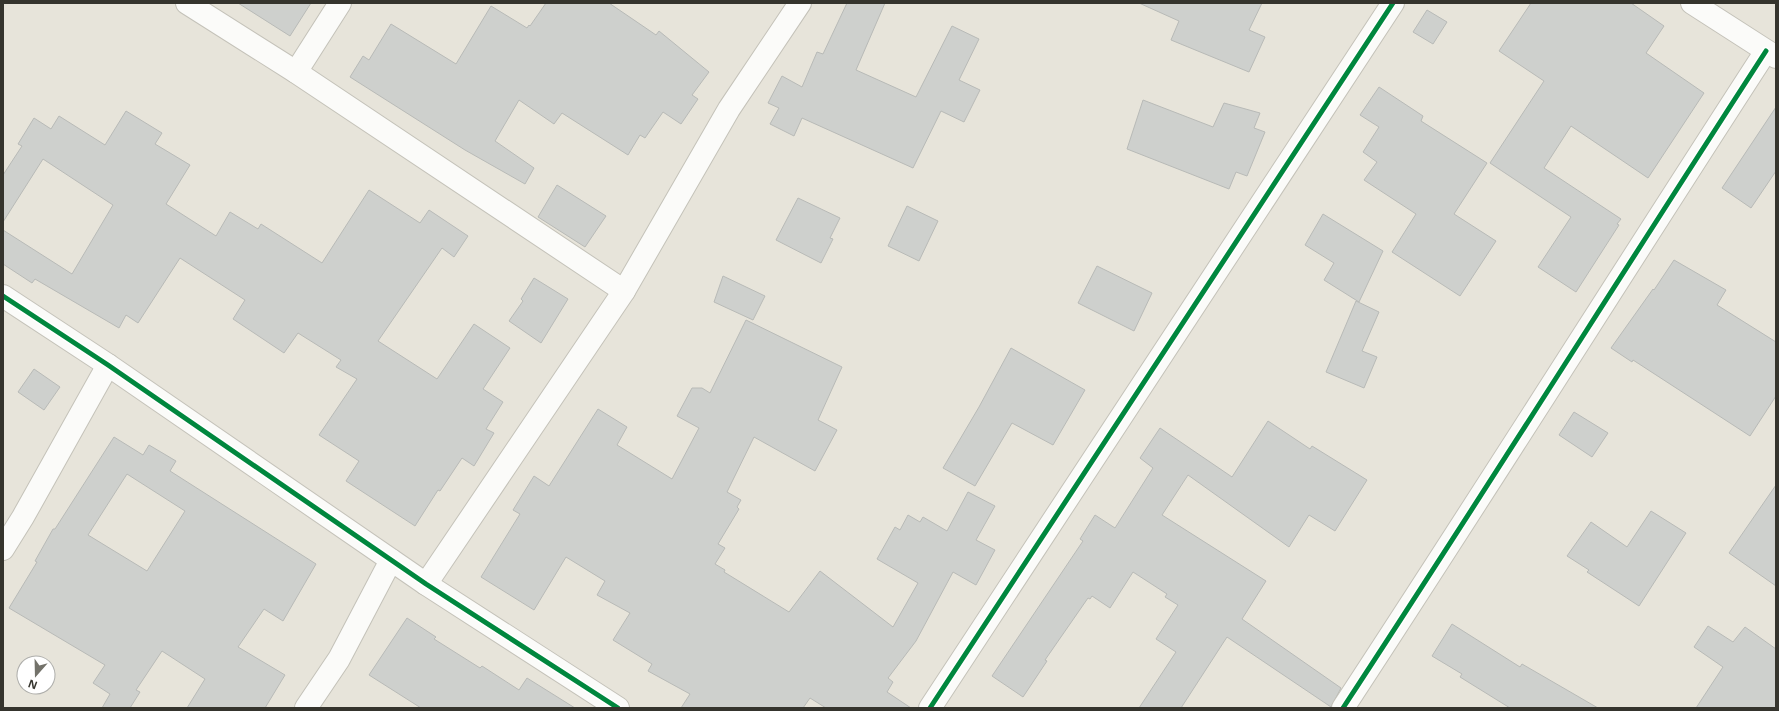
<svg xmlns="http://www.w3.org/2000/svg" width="1779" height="711" font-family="'Noto Sans',sans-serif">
  <rect width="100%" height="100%" fill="#e7e4da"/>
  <g fill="#ced0cd" stroke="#b8bab7" fill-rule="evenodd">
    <path d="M 238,3 L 311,3 L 290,36 Z"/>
    <path d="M 546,3 L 609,3 L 656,35 L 659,31 L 709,72 L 692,95 L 698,99 L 681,124 L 663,112 L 645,138 L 640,135 L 628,155 L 562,113 L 554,124 L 519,100 L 495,141 L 534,168 L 525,184 L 465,150 L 350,77 L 363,56 L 369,60 L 391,24 L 456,64 L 491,6 L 527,28 L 529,25 L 530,26 Z"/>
    <path d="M 847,3 L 885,3 L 856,70 L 916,97 L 952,26 L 979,39 L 959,80 L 980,90 L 964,122 L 941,111 L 913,168 L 802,118 L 794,136 L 770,124 L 779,108 L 768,103 L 782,76 L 802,87 L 817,52 L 823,54 Z"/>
    <path d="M 1139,3 L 1262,3 L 1249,30 L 1265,37 L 1249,72 L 1171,40 L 1179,21 Z"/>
    <path d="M 1531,3 L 1631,3 L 1664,26 L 1646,53 L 1704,93 L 1648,178 L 1571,126 L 1544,168 L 1621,219 L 1617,224 L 1619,225 L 1576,292 L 1538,267 L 1571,217 L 1490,163 L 1544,81 L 1499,51 Z"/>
    <path d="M 1427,10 L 1447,22 L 1433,44 L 1413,32 Z"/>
    <path d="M 1379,87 L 1423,116 L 1421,121 L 1487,163 L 1454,214 L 1496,241 L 1460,296 L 1392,252 L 1416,214 L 1364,180 L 1377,162 L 1363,152 L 1379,127 L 1360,115 Z"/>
    <path d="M 1143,100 L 1213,127 L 1224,103 L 1260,113 L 1254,128 L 1265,132 L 1247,176 L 1236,172 L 1229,189 L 1127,149 Z"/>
    <path d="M 1776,107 L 1776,171 L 1751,208 L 1722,188 Z"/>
    <path d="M 126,111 L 162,133 L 155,144 L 190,165 L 166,204 L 216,236 L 230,212 L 258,229 L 261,224 L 322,263 L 369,190 L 420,223 L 429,210 L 468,236 L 454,257 L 442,248 L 378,341 L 437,379 L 474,324 L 510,348 L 483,389 L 503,402 L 486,429 L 494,433 L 474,466 L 462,458 L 440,491 L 438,490 L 415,526 L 346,481 L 359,461 L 319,435 L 357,379 L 336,367 L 341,360 L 298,333 L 284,353 L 233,319 L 245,300 L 180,258 L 138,323 L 126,315 L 119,328 L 35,279 L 32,283 L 3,264 L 3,230 L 72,274 L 113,205 L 43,159 L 3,222 L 3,175 L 22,146 L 18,144 L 34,118 L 51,129 L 59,116 L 105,145 Z"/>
    <path d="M 557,185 L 606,216 L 585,247 L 538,217 Z"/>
    <path d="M 798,198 L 840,218 L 830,238 L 833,239 L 821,263 L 776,240 Z"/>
    <path d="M 907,206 L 938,221 L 919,261 L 888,246 Z"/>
    <path d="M 1323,214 L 1383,251 L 1359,302 L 1324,280 L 1334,263 L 1305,245 Z"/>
    <path d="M 1674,260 L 1726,290 L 1717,305 L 1776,342 L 1776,396 L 1750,436 L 1633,360 L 1632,362 L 1611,348 L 1653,289 L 1654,290 Z"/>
    <path d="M 1097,266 L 1152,293 L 1134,331 L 1078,303 Z"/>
    <path d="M 723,276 L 765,296 L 753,320 L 714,302 Z"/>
    <path d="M 534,278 L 568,299 L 541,343 L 509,321 L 523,301 L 521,299 Z"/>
    <path d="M 1356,301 L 1379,312 L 1362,351 L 1377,357 L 1364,388 L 1326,372 Z"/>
    <path d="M 746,320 L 842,367 L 818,420 L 837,430 L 815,471 L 754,437 L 727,492 L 741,500 L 737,507 L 739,509 L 718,544 L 725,548 L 715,564 L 725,570 L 724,572 L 789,612 L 820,571 L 893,627 L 918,583 L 877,559 L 895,527 L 900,530 L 908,515 L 920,522 L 923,517 L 947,531 L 968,492 L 995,506 L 976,540 L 995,550 L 976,585 L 953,572 L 916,641 L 888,678 L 893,682 L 887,692 L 911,708 L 826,708 L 810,698 L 803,708 L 681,708 L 690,694 L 648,671 L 652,664 L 613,640 L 630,613 L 597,595 L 605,581 L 566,557 L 534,610 L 481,577 L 520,514 L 513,510 L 534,476 L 549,486 L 598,409 L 627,427 L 617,445 L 672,479 L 699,428 L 677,416 L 692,388 L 702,388 L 710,393 Z"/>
    <path d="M 1011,348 L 1085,390 L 1053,445 L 1012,423 L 975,486 L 943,468 L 979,407 Z"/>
    <path d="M 34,369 L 60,387 L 44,410 L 18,392 Z"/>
    <path d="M 1574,412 L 1608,433 L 1592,457 L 1559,435 Z"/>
    <path d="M 1268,421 L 1310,449 L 1312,446 L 1367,480 L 1335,531 L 1309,515 L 1289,547 L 1188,475 L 1162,515 L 1266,581 L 1242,619 L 1341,688 L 1331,707 L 1227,637 L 1181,708 L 1139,708 L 1176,652 L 1156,639 L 1178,605 L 1165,597 L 1167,594 L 1133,572 L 1110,608 L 1092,596 L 1090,599 L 1088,598 L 1045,660 L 1047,661 L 1023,697 L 992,676 L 1083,541 L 1080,539 L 1095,515 L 1115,528 L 1153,468 L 1140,458 L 1160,428 L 1232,477 Z"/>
    <path d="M 114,437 L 143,455 L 149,445 L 176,461 L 170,471 L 316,564 L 283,621 L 264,609 L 238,647 L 285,675 L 265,708 L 187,708 L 205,679 L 162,651 L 136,690 L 140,692 L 130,708 L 102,708 L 110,694 L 93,683 L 105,665 L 9,608 L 37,562 L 35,561 L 53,529 L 55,529 ZM 127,474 L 185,511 L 147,571 L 88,535 Z"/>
    <path d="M 1776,485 L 1776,586 L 1729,553 Z"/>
    <path d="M 1651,511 L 1686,533 L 1639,606 L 1587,572 L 1589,570 L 1567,556 L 1591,522 L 1627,547 Z"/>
    <path d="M 407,618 L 436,637 L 434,639 L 480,668 L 482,666 L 519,690 L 527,678 L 575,708 L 421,708 L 369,675 Z"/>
    <path d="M 1452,624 L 1520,667 L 1522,664 L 1598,708 L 1510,708 L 1460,677 L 1462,674 L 1432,656 Z"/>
    <path d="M 1708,626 L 1733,642 L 1745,627 L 1776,649 L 1776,708 L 1696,708 L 1723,667 L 1694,647 Z"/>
  </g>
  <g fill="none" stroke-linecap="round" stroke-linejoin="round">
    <defs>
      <g id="minor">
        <path d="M 187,3 L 296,72 L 624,291"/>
        <path d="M 1692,3 L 1776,57"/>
        <path d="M 296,72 L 340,3"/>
        <path d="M 3,296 L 108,365 L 426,584 L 618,708"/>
        <path d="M 3,549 L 23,517 L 108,365"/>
        <path d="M 426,584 L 624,291 L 729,109 L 800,3"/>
        <path d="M 306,708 L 339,659 L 391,560"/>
        <path d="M 930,708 L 1393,3"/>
        <path d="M 1343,708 C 1486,490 1624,270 1766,51"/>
      </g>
    </defs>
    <use href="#minor" stroke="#c4c2b9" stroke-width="24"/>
    <use href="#minor" stroke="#fbfbf9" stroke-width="22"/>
    <defs>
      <g id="cycleway">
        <path d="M 3,296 L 108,365 L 426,584 L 618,708"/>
        <path d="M 930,708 L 1393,3"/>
        <path d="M 1343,708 C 1486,490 1624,270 1766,51"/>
      </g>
    </defs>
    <use href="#cycleway" stroke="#fff" stroke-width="8"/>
    <use href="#cycleway" stroke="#00873e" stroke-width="5"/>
  </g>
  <rect width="1779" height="711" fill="none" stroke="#35342d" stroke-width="8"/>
  <g transform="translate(36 675) rotate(200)"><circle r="19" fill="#ffffff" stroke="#aeaeab"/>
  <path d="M0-3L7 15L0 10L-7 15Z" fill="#73726a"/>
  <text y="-6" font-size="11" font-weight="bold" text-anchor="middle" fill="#35342d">N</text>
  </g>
</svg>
